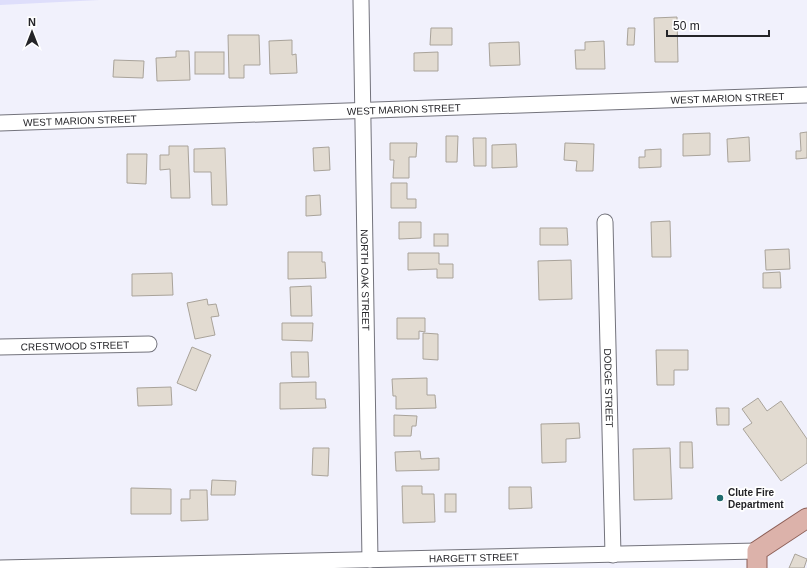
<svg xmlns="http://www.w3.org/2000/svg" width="807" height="568" font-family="Helvetica,sans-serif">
  <rect width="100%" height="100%" fill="#f1f1fc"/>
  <path fill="#dedefb" d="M 0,0 L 100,0 L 0,5 Z"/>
  <g fill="#e2dbd1" stroke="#a9a39a">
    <path d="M 677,17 L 678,62 L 655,62 L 654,18 Z"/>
    <path d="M 431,28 L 452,28 L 452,45 L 430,45 Z"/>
    <path d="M 628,28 L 635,28 L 634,45 L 627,45 Z"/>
    <path d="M 228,35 L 259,35 L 260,65 L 244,65 L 244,78 L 229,78 Z"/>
    <path d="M 292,40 L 292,55 L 296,54 L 297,73 L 270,74 L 269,41 Z"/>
    <path d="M 604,41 L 605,69 L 576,69 L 575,50 L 585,50 L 585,42 Z"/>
    <path d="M 519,42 L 520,65 L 490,66 L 489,43 Z"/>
    <path d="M 176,51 L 189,51 L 190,80 L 157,81 L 156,58 L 176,57 Z"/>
    <rect x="195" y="52" width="29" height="22"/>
    <path d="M 438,52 L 438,71 L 414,71 L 414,53 Z"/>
    <path d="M 114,60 L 144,61 L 143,78 L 113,77 Z"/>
    <path d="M 807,132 L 807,158 L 796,159 L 796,151 L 801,151 L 800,133 Z"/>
    <path d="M 710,133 L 710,155 L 683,156 L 683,134 Z"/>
    <path d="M 446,136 L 458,136 L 457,162 L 446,162 Z"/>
    <path d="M 749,137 L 750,161 L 728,162 L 727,139 Z"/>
    <path d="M 473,138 L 486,138 L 486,166 L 474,166 Z"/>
    <path d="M 390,143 L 417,143 L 416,157 L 409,157 L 409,178 L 393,178 L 394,160 L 390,160 Z"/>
    <path d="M 565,143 L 594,144 L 593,171 L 576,171 L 577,161 L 564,160 Z"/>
    <path d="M 516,144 L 517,167 L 492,168 L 492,145 Z"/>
    <path d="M 169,146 L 188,146 L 190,198 L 171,198 L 170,169 L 160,170 L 160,155 L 169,155 Z"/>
    <path d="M 329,147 L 330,170 L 314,171 L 313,148 Z"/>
    <path d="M 225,148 L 227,205 L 212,205 L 211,172 L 194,172 L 194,149 Z"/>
    <path d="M 661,149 L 661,167 L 639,168 L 639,157 L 645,157 L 645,150 Z"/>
    <path d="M 127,154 L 147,154 L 146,184 L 127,183 Z"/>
    <path d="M 391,183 L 407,183 L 407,199 L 416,199 L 416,208 L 391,208 Z"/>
    <path d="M 320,195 L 321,215 L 306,216 L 306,196 Z"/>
    <path d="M 670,221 L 671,257 L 652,257 L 651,222 Z"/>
    <path d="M 399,222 L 421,222 L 421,238 L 399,239 Z"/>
    <path d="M 540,228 L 567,228 L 568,245 L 540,245 Z"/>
    <rect x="434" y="234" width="14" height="12"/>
    <path d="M 789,249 L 790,269 L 766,270 L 765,250 Z"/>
    <path d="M 288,252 L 322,252 L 322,262 L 325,262 L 326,278 L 288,279 Z"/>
    <path d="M 408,253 L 439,253 L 439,264 L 453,264 L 453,278 L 437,278 L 437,269 L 408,270 Z"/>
    <path d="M 571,260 L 572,299 L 539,300 L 538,261 Z"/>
    <path d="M 780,272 L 781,288 L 763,288 L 763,273 Z"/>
    <path d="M 172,273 L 173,295 L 132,296 L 132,274 Z"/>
    <path d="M 311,286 L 312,316 L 291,316 L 290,287 Z"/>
    <path d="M 207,299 L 208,305 L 216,304 L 219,316 L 211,317 L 215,335 L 195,339 L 187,303 Z"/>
    <path d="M 397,318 L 425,318 L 425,332 L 419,331 L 419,339 L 397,339 Z"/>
    <path d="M 282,323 L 313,323 L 312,341 L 282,340 Z"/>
    <path d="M 423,333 L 438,334 L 438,360 L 423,359 Z"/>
    <path d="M 192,347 L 211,355 L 196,391 L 177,383 Z"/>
    <path d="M 656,350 L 688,350 L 688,370 L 674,370 L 674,385 L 657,385 Z"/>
    <path d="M 291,352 L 308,352 L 309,377 L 292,377 Z"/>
    <path d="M 427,378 L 427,395 L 435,395 L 436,408 L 396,409 L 396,396 L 393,396 L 392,379 Z"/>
    <path d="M 316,382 L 316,399 L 325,399 L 326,408 L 280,409 L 280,383 Z"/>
    <path d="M 171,387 L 172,405 L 138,406 L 137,388 Z"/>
    <path d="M 758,398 L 767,411 L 781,401 L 807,439 L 807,463 L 781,481 L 743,429 L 752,423 L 742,409 Z"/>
    <path d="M 716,408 L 729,408 L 729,425 L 717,425 Z"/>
    <path d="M 394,415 L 417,416 L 416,426 L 412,426 L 411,436 L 394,436 Z"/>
    <path d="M 579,423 L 580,438 L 566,439 L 566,462 L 542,463 L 541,424 Z"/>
    <path d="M 680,442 L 692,442 L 693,468 L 680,468 Z"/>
    <path d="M 313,448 L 329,448 L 328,476 L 312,475 Z"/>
    <path d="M 670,448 L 672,499 L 634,500 L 633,449 Z"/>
    <path d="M 420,451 L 421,459 L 439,458 L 439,470 L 396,471 L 395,452 Z"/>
    <path d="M 212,480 L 236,481 L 235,495 L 211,495 Z"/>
    <path d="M 402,486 L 422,486 L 422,494 L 434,494 L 435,522 L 403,523 Z"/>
    <path d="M 509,487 L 531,487 L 532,508 L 509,509 Z"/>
    <path d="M 131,488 L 171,489 L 171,514 L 131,514 Z"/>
    <path d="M 190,490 L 207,490 L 208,520 L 181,521 L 181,499 L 190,499 Z"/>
    <rect x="445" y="494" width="11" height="18"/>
    <path d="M 795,554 L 807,559 L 804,568 L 789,568 Z"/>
  </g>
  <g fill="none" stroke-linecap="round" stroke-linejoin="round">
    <defs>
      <g id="minor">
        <path id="s1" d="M 361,0 L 370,560"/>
        <path id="s2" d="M 0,123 L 807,95"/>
        <path id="s3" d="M 605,222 L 613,555"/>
        <path id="s4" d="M 0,347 L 149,344"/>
        <path id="s5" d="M 0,568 L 757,551"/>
      </g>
      <path id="major" d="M 757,568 L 757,551 L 807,518"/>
    </defs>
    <use href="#minor" stroke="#73737c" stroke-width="17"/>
    <use href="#major" stroke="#8d5f57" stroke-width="21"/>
    <use href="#minor" stroke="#fff" stroke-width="15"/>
    <use href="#major" stroke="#dcb2aa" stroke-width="19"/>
  </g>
  <circle fill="#1f6b6e" stroke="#fff" stroke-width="1.5" cx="720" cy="498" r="4"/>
  <g text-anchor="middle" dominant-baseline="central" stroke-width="3.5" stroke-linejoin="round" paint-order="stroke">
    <g font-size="10" fill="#242428" stroke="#fff">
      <text stroke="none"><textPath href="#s2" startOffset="728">WEST MARION STREET</textPath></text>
      <text stroke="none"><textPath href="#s2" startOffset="404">WEST MARION STREET</textPath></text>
      <text stroke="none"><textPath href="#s2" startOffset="80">WEST MARION STREET</textPath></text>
      <text stroke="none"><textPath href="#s1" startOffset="280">NORTH OAK STREET</textPath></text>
      <text stroke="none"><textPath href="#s4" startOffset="75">CRESTWOOD STREET</textPath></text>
      <text stroke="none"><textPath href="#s3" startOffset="166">DODGE STREET</textPath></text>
      <text stroke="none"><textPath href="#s5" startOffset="474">HARGETT STREET</textPath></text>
    </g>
    <g font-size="10" font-weight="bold" fill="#242428" stroke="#fff" text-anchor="start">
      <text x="728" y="492">Clute Fire<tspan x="728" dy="12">Department</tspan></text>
    </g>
  </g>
  <g transform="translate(32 32)" stroke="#ffffff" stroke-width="3" paint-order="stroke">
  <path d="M0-3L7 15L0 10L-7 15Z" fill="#242428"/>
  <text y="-6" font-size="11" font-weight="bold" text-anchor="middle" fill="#242428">N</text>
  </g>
  <path d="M667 30v6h102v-6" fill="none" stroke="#242428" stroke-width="2"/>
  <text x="673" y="30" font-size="12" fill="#242428" stroke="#ffffff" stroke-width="3" paint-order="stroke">50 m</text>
</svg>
